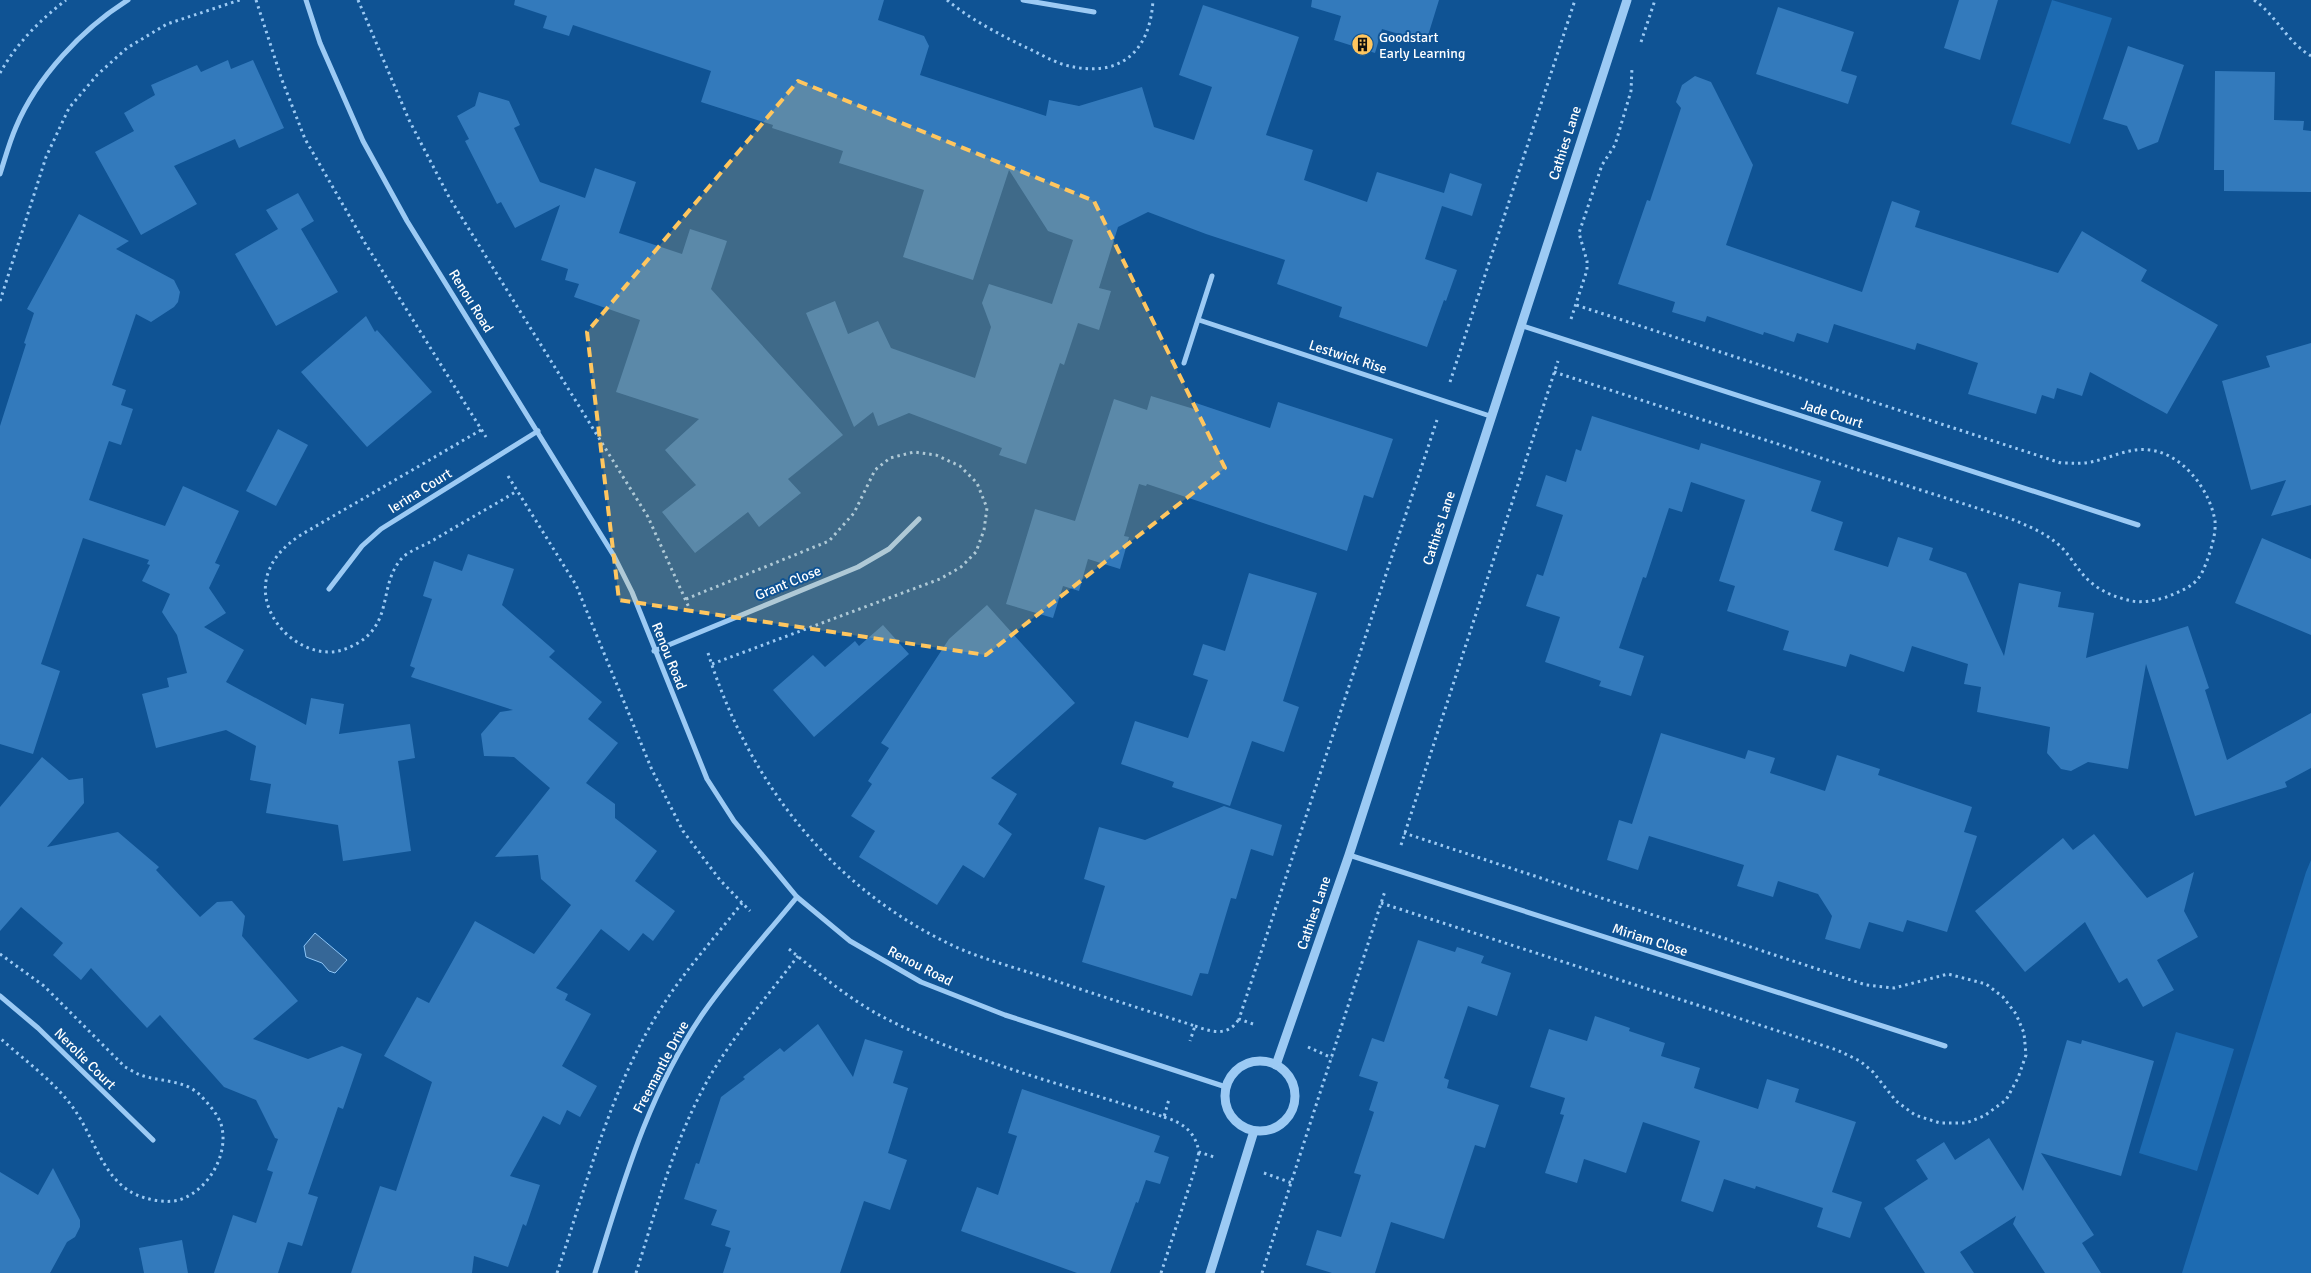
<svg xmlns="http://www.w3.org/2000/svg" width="2311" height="1273" font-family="Signika,sans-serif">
  <rect width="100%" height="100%" fill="#0f5394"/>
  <g fill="#1d6bb2">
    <path d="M 2052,0 L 2112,18 L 2070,144 L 2011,124 Z"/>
    <path d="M 2311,860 L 2311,1273 L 2182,1273 L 2306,872 Z"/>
    <path d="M 2176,1032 L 2234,1049 L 2197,1171 L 2139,1153 Z"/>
  </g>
  <path fill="#366797" stroke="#8ec6f8" d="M 315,933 L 347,960 L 335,973 L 329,971 L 322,963 L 306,957 L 304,946 Z"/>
  <g fill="#337abc">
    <path d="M 515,0 L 884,0 L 878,20 L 924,36 L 929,46 L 920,75 L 1046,116 L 1049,100 L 1079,106 L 1142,87 L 1154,127 L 1194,140 L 1212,87 L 1179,75 L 1203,5 L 1299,37 L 1266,135 L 1313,150 L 1304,180 L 1367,202 L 1377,172 L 1444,193 L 1450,173 L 1482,184 L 1472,216 L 1442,206 L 1425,259 L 1457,270 L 1446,301 L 1444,300 L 1427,347 L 1339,317 L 1342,307 L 1277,284 L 1285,260 L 1206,234 L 1148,212 L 1118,227 L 1099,288 L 1111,291 L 1099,330 L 1078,323 L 1064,365 L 1060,363 L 1026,464 L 999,455 L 1002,448 L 909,413 L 878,426 L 873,412 L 854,427 L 806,313 L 835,301 L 848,334 L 878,321 L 891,348 L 975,378 L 991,327 L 982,303 L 989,284 L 1052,304 L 1073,240 L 1048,231 L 1009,170 L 973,280 L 903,257 L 924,190 L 839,163 L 843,151 L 772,128 L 773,125 L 701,102 L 711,71 L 573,25 L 569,36 L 543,28 L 547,16 L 514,5 Z"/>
    <path d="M 1312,0 L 1439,0 L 1426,42 L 1382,29 L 1375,53 L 1334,40 L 1341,16 L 1311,7 Z"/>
    <path d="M 1959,0 L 1998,0 L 1980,60 L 1944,48 Z"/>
    <path d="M 1778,7 L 1854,32 L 1841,71 L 1857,76 L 1848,104 L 1756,74 Z"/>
    <path d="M 2128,46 L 2184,65 L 2158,142 L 2138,150 L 2127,126 L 2103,119 Z"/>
    <path d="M 228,60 L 231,69 L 253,60 L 284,128 L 239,148 L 235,139 L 174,166 L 197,204 L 141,235 L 95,152 L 134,131 L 124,113 L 155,95 L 151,85 L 197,65 L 201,72 Z"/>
    <path d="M 2215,71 L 2275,72 L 2274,120 L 2304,121 L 2303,130 L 2311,131 L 2311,192 L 2224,191 L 2224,170 L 2214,170 Z"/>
    <path d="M 1695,76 L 1711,82 L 1753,165 L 1726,245 L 1862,292 L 1892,201 L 1920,211 L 1915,227 L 2058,273 L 2082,231 L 2147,270 L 2141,281 L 2218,325 L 2167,414 L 2090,372 L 2082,396 L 2057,388 L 2054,399 L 2042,395 L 2036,414 L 1968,394 L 1978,363 L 1917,343 L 1915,350 L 1834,324 L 1828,343 L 1797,333 L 1794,342 L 1764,332 L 1763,335 L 1707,316 L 1705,322 L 1672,312 L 1675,302 L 1618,284 L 1647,200 L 1650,201 L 1681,108 L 1676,102 L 1682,85 Z"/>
    <path d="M 479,92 L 509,101 L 520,125 L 514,128 L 540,182 L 585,198 L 595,168 L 636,182 L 619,233 L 682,254 L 690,229 L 727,241 L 711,289 L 843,435 L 788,479 L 801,493 L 759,527 L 748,512 L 695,553 L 662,512 L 696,485 L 665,450 L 699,419 L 616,392 L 640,320 L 574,297 L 579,284 L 565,280 L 568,269 L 541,260 L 560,205 L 515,228 L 501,202 L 497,204 L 465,141 L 469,139 L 457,116 L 475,106 Z"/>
    <path d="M 298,193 L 314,221 L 301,229 L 338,292 L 276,326 L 235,254 L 278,229 L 266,210 Z"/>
    <path d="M 79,214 L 129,241 L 116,249 L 174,280 L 180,292 L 178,302 L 174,307 L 151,322 L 136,314 L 112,385 L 126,390 L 121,405 L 133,409 L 121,445 L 109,441 L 89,500 L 165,526 L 183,486 L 239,511 L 215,563 L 220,565 L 209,588 L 226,613 L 204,627 L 244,650 L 226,682 L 306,725 L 311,698 L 344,704 L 339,734 L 410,724 L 415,758 L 398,761 L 411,851 L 343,861 L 338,825 L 266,813 L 271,784 L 250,780 L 256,746 L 226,730 L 156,748 L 142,694 L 169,687 L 167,678 L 187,673 L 177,635 L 162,612 L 170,594 L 142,581 L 150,565 L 147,564 L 149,560 L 83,538 L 41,664 L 60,671 L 33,754 L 0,744 L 0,426 L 26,344 L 24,343 L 34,313 L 27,309 Z"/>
    <path d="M 366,316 L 375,332 L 377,330 L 432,392 L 367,447 L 301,372 Z"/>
    <path d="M 2311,343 L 2311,505 L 2271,516 L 2286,480 L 2251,490 L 2222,381 L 2270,367 L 2266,356 Z"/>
    <path d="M 1151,396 L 1194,409 L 1196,403 L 1270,428 L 1278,402 L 1393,439 L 1373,498 L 1364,495 L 1347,551 L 1147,484 L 1146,486 L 1139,484 L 1124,536 L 1129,537 L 1120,569 L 1088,559 L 1079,591 L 1063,586 L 1053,618 L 1006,604 L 1035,509 L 1075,521 L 1114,399 L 1147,410 Z"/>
    <path d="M 1592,416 L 1699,450 L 1701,443 L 1821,481 L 1811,511 L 1843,522 L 1834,550 L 1888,567 L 1898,537 L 1933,548 L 1929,560 L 1966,573 L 2004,656 L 2019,583 L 2061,592 L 2058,607 L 2094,613 L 2086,658 L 2188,626 L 2209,688 L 2205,690 L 2227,760 L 2311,713 L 2311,768 L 2285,782 L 2287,787 L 2195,816 L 2146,664 L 2128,769 L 2088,762 L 2071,771 L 2061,769 L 2047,753 L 2050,727 L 1977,712 L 1981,687 L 1964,684 L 1968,664 L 1912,646 L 1904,672 L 1850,654 L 1846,667 L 1783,650 L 1789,631 L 1727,611 L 1735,586 L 1719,581 L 1745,500 L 1691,482 L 1682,512 L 1669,508 L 1646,578 L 1643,577 L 1619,648 L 1644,656 L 1631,696 L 1599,686 L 1601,681 L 1545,662 L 1560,617 L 1526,606 L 1537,574 L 1543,576 L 1563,515 L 1536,506 L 1546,475 L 1566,482 L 1576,449 L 1581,451 Z"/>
    <path d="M 278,429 L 308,445 L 276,506 L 246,491 Z"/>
    <path d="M 2262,538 L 2311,559 L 2311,635 L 2235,603 Z"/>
    <path d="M 468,554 L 514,569 L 502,605 L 555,651 L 549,657 L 602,702 L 588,719 L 618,743 L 586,783 L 615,804 L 615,818 L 657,851 L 635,881 L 675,911 L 653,941 L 643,933 L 629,951 L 601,929 L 556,988 L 568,994 L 565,1000 L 591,1014 L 562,1066 L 597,1086 L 580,1117 L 567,1110 L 560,1125 L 543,1116 L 510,1176 L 540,1185 L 526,1226 L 523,1224 L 508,1267 L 474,1256 L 472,1273 L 351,1273 L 380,1186 L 396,1191 L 432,1082 L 384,1056 L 417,997 L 429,1003 L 475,921 L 534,954 L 571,905 L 541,879 L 538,855 L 495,857 L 550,788 L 514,757 L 484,756 L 481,734 L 500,712 L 513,710 L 411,677 L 415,668 L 410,666 L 432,599 L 423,596 L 434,561 L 462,571 Z"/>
    <path d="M 1249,573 L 1317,593 L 1283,701 L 1299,707 L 1284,752 L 1252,741 L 1230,806 L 1172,787 L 1174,782 L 1121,764 L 1135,721 L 1188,738 L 1208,680 L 1193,675 L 1203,644 L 1225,651 Z"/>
    <path d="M 987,605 L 1075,703 L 991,778 L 1017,794 L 998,824 L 1012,834 L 984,878 L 963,865 L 937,905 L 859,857 L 875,831 L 851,816 L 872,784 L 868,781 L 889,748 L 881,743 L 949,639 Z"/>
    <path d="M 883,625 L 909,654 L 814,737 L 773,690 L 813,655 L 825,667 L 855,641 L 859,646 Z"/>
    <path d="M 1661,733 L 1745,759 L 1748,750 L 1775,758 L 1770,773 L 1825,791 L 1837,755 L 1880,769 L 1878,775 L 1972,807 L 1964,832 L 1977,836 L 1947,932 L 1907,920 L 1903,932 L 1869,922 L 1860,949 L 1825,939 L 1832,916 L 1818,894 L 1778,881 L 1773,897 L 1737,886 L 1744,865 L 1649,836 L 1638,870 L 1607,860 L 1619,820 L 1632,824 Z"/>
    <path d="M 42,757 L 69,780 L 83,778 L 84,803 L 47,847 L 118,832 L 159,867 L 156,870 L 200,917 L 217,902 L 232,901 L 245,916 L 242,936 L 298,1001 L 253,1039 L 308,1059 L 342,1046 L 362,1054 L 343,1109 L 338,1107 L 308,1194 L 318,1197 L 302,1246 L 288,1242 L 278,1273 L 214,1273 L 233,1215 L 256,1223 L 273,1172 L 267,1170 L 278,1139 L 275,1138 L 256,1100 L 224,1087 L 160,1015 L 147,1028 L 91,968 L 81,980 L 53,955 L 63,943 L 21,907 L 0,931 L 0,807 Z"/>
    <path d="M 1224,806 L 1282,825 L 1273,856 L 1251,849 L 1236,899 L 1231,898 L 1208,974 L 1200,973 L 1192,996 L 1082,962 L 1105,886 L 1084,879 L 1099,827 L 1145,840 Z"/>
    <path d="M 2094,834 L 2147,898 L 2194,872 L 2184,911 L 2198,937 L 2157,960 L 2174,990 L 2143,1007 L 2127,978 L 2119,983 L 2085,922 L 2025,972 L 1975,911 L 2063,838 L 2073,850 Z"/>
    <path d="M 1418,940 L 1455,952 L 1457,947 L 1484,956 L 1481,963 L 1511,973 L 1497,1016 L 1468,1006 L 1444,1078 L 1449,1080 L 1447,1088 L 1499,1105 L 1485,1148 L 1475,1145 L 1444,1239 L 1391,1222 L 1375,1273 L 1332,1273 L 1306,1265 L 1317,1230 L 1341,1237 L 1361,1175 L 1354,1173 L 1374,1112 L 1369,1110 L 1378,1082 L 1359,1076 L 1372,1038 L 1384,1042 Z"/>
    <path d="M 1595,1016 L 1630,1028 L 1629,1031 L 1665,1043 L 1661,1056 L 1700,1068 L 1694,1088 L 1758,1109 L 1767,1079 L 1799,1089 L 1795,1102 L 1856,1122 L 1832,1192 L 1862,1202 L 1850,1238 L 1817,1227 L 1823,1208 L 1756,1186 L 1755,1189 L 1724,1179 L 1713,1212 L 1681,1201 L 1700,1141 L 1643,1122 L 1626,1173 L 1584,1159 L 1577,1183 L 1545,1173 L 1564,1115 L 1560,1114 L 1565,1098 L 1530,1087 L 1549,1029 L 1587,1041 Z"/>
    <path d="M 818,1024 L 853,1077 L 865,1039 L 903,1051 L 893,1083 L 908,1088 L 888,1153 L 907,1160 L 890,1210 L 864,1201 L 840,1273 L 723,1273 L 731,1248 L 725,1246 L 730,1231 L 711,1225 L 717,1210 L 684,1199 L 696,1163 L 699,1164 L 721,1097 L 745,1079 L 743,1077 L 780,1048 L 784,1052 Z"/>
    <path d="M 2067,1040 L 2081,1044 L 2082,1040 L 2154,1061 L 2121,1176 L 2041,1153 L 2094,1235 L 2082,1243 L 2101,1273 L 2045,1273 L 2013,1224 L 2016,1216 L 1960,1252 L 1974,1273 L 1925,1273 L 1884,1208 L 1928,1179 L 1916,1160 L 1944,1142 L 1955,1160 L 1989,1138 L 2023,1191 Z"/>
    <path d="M 1022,1089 L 1160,1136 L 1154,1152 L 1169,1157 L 1160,1184 L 1146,1180 L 1138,1203 L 1136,1202 L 1110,1273 L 1077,1273 L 961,1231 L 977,1187 L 998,1195 L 1017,1136 L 1008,1133 Z"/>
    <path d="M 53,1168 L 80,1220 L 80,1227 L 75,1237 L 67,1242 L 50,1273 L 0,1273 L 0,1172 L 38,1195 Z"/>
    <path d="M 182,1240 L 188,1273 L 144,1273 L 139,1248 Z"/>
  </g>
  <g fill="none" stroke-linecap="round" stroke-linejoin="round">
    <g stroke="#9ccaf4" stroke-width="3" stroke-dasharray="2.5 4" stroke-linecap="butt">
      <path d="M 256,0 L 282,80 L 305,139 L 365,243 L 486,437"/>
      <path d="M 358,0 L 409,120 L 449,197 L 648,517 L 691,612"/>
      <path d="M 947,0 C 970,19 997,33 1023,46 C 1037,52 1051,61 1065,65 C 1118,79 1150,54 1153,0"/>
      <path d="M 2254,0 C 2276,15 2287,42 2311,56"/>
      <path d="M 1641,42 L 1655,0"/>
      <path d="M 0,73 C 16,44 40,20 66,0"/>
      <path d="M 0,301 L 46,157 L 69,108 L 97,75 L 127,48 L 167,24 L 240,0"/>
      <path d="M 1571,319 L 1587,270 L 1587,261 L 1579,233 L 1602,165 L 1615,145 L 1631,91 L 1632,67"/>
      <path d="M 1554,372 L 2014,520 C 2030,527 2046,533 2060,546 C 2068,553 2074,564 2081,572 C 2094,589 2113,597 2132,601 C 2144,603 2159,600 2169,596 C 2179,592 2189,588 2196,581 C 2202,575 2205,566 2208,558 C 2212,546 2216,533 2215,521 C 2210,490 2183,454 2150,450 C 2130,447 2111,458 2091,462 C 2081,464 2072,463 2061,463 L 1576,305"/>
      <path d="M 1450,382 L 1575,0"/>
      <path d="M 481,430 L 299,536 C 285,546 274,556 268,573 C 255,611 292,652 329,652 C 340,652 349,648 358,643 C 394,621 378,585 402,558 C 409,551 423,546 432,541 C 460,524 489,508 517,491"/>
      <path d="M 508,476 L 576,585 L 652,770 L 683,831 L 720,880 L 750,911"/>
      <path d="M 686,599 L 829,541 L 854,513 L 875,470 L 890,458 L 914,452 L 936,455 L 960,466 L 977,483 L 987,508 L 984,530 L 976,552 L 961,567 L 940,579 L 712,664"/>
      <path d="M 708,653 C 749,783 832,890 958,948 C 986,960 1016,968 1044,977 C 1094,994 1145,1010 1195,1026 L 1190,1041"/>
      <path d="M 1401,845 L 1558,361"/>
      <path d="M 1381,903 L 1837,1050 L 1860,1061 L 1873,1072 L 1896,1101 L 1915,1115 L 1940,1123 L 1966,1123 L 1984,1116 L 2006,1100 L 2018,1078 L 2026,1055 L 2024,1033 L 2016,1014 L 2003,997 L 1986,984 L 1948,974 L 1894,988 L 1866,985 L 1404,833"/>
      <path d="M 789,949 C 818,973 848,998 881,1016 C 969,1062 1070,1086 1164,1117 L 1169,1099"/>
      <path d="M 0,954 L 44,986 L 125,1067 C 129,1069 134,1072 138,1074 C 157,1082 183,1079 199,1094 C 207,1102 217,1113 221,1124 C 230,1154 208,1191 179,1200 C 165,1204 143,1199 131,1192 C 103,1176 93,1137 76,1112 C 57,1083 25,1061 0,1038"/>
      <path d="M 1253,1024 L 1239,1019 L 1437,420"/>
      <path d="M 1195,1026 C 1212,1032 1228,1037 1239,1019"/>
      <path d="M 1308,1047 L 1332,1058"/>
      <path d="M 1164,1117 C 1183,1123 1195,1131 1199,1152 L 1214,1157"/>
      <path d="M 1264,1173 L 1292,1183"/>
      <path d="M 557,1273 C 588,1181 611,1084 665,1002 C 687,968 717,935 742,903"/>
      <path d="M 636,1273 C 657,1207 675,1137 710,1076 C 735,1034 768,995 798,956"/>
      <path d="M 1161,1273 L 1195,1169 L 1199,1152"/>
      <path d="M 1262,1273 L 1385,891"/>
    </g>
    <g stroke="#9ccaf4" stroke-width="5">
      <path d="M 306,0 L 320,43 L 363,141 L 407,221 L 614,556 L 632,592 L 707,779 L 734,821 L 797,897 L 850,941 L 921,982 L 1005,1015 L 1226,1087"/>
      <path d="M 1023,0 L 1094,12"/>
      <path d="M 0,174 C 5,159 9,143 16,127 C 37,77 82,29 128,0"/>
      <path d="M 1199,320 L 1490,416"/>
      <path d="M 1520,325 L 2138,525"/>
      <path d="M 1184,363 L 1212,276"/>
      <path d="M 329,589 L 362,546 L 381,529 L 538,431"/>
      <path d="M 654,651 L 858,567 L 889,549 L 919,519"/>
      <path d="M 1349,855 L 1945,1046"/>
      <path d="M 0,996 L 38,1028 L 153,1140"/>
      <path d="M 595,1273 C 623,1183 649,1091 704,1012 C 732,972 766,935 797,897"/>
    </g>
    <g stroke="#9ccaf4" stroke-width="9">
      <circle cx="1260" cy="1096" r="35"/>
      <path d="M 1276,1065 L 1349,855 L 1627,0"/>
      <path d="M 1210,1273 L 1254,1131"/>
    </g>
  </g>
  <path fill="#ffc65f" fill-opacity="0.2" stroke="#ffc65f" stroke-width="4" stroke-dasharray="10 6" stroke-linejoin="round" d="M 798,81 L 1094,201 L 1225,468 L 986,655 L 619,600 L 587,332 Z"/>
  <defs>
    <symbol id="building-disc" viewBox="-11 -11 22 22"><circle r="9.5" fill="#ffc65f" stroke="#0f5394"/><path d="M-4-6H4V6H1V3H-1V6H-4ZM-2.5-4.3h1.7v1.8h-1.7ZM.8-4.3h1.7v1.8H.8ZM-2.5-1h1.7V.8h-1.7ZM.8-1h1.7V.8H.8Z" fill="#111"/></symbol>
  </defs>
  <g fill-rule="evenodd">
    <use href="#building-disc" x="1350" y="32" width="25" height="25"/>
  </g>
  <g text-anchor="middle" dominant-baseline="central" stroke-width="4" stroke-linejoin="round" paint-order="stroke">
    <g font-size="14" fill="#fff" stroke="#0f5394" text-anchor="start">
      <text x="1379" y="37">Goodstart<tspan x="1379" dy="16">Early Learning</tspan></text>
    </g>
    <g font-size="14" fill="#fff" stroke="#0f5394">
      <text transform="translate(1565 143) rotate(-72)">Cathies Lane</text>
      <text transform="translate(471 301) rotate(58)">Renou Road</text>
      <text transform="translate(1348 357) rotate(18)">Lestwick Rise</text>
      <text transform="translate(1832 414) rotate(18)">Jade Court</text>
      <text transform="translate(420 491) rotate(-32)">Ierina Court</text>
      <text transform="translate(1439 528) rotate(-72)">Cathies Lane</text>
      <text transform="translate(788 583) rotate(-22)">Grant Close</text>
      <text transform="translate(669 656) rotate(68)">Renou Road</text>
      <text transform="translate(1314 913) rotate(-71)">Cathies Lane</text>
      <text transform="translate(1650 940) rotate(18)">Miriam Close</text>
      <text transform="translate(920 966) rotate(27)">Renou Road</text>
      <text transform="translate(85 1059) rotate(45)">Nerolie Court</text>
      <text transform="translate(661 1067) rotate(-62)">Freemantle Drive</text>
    </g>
  </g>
</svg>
